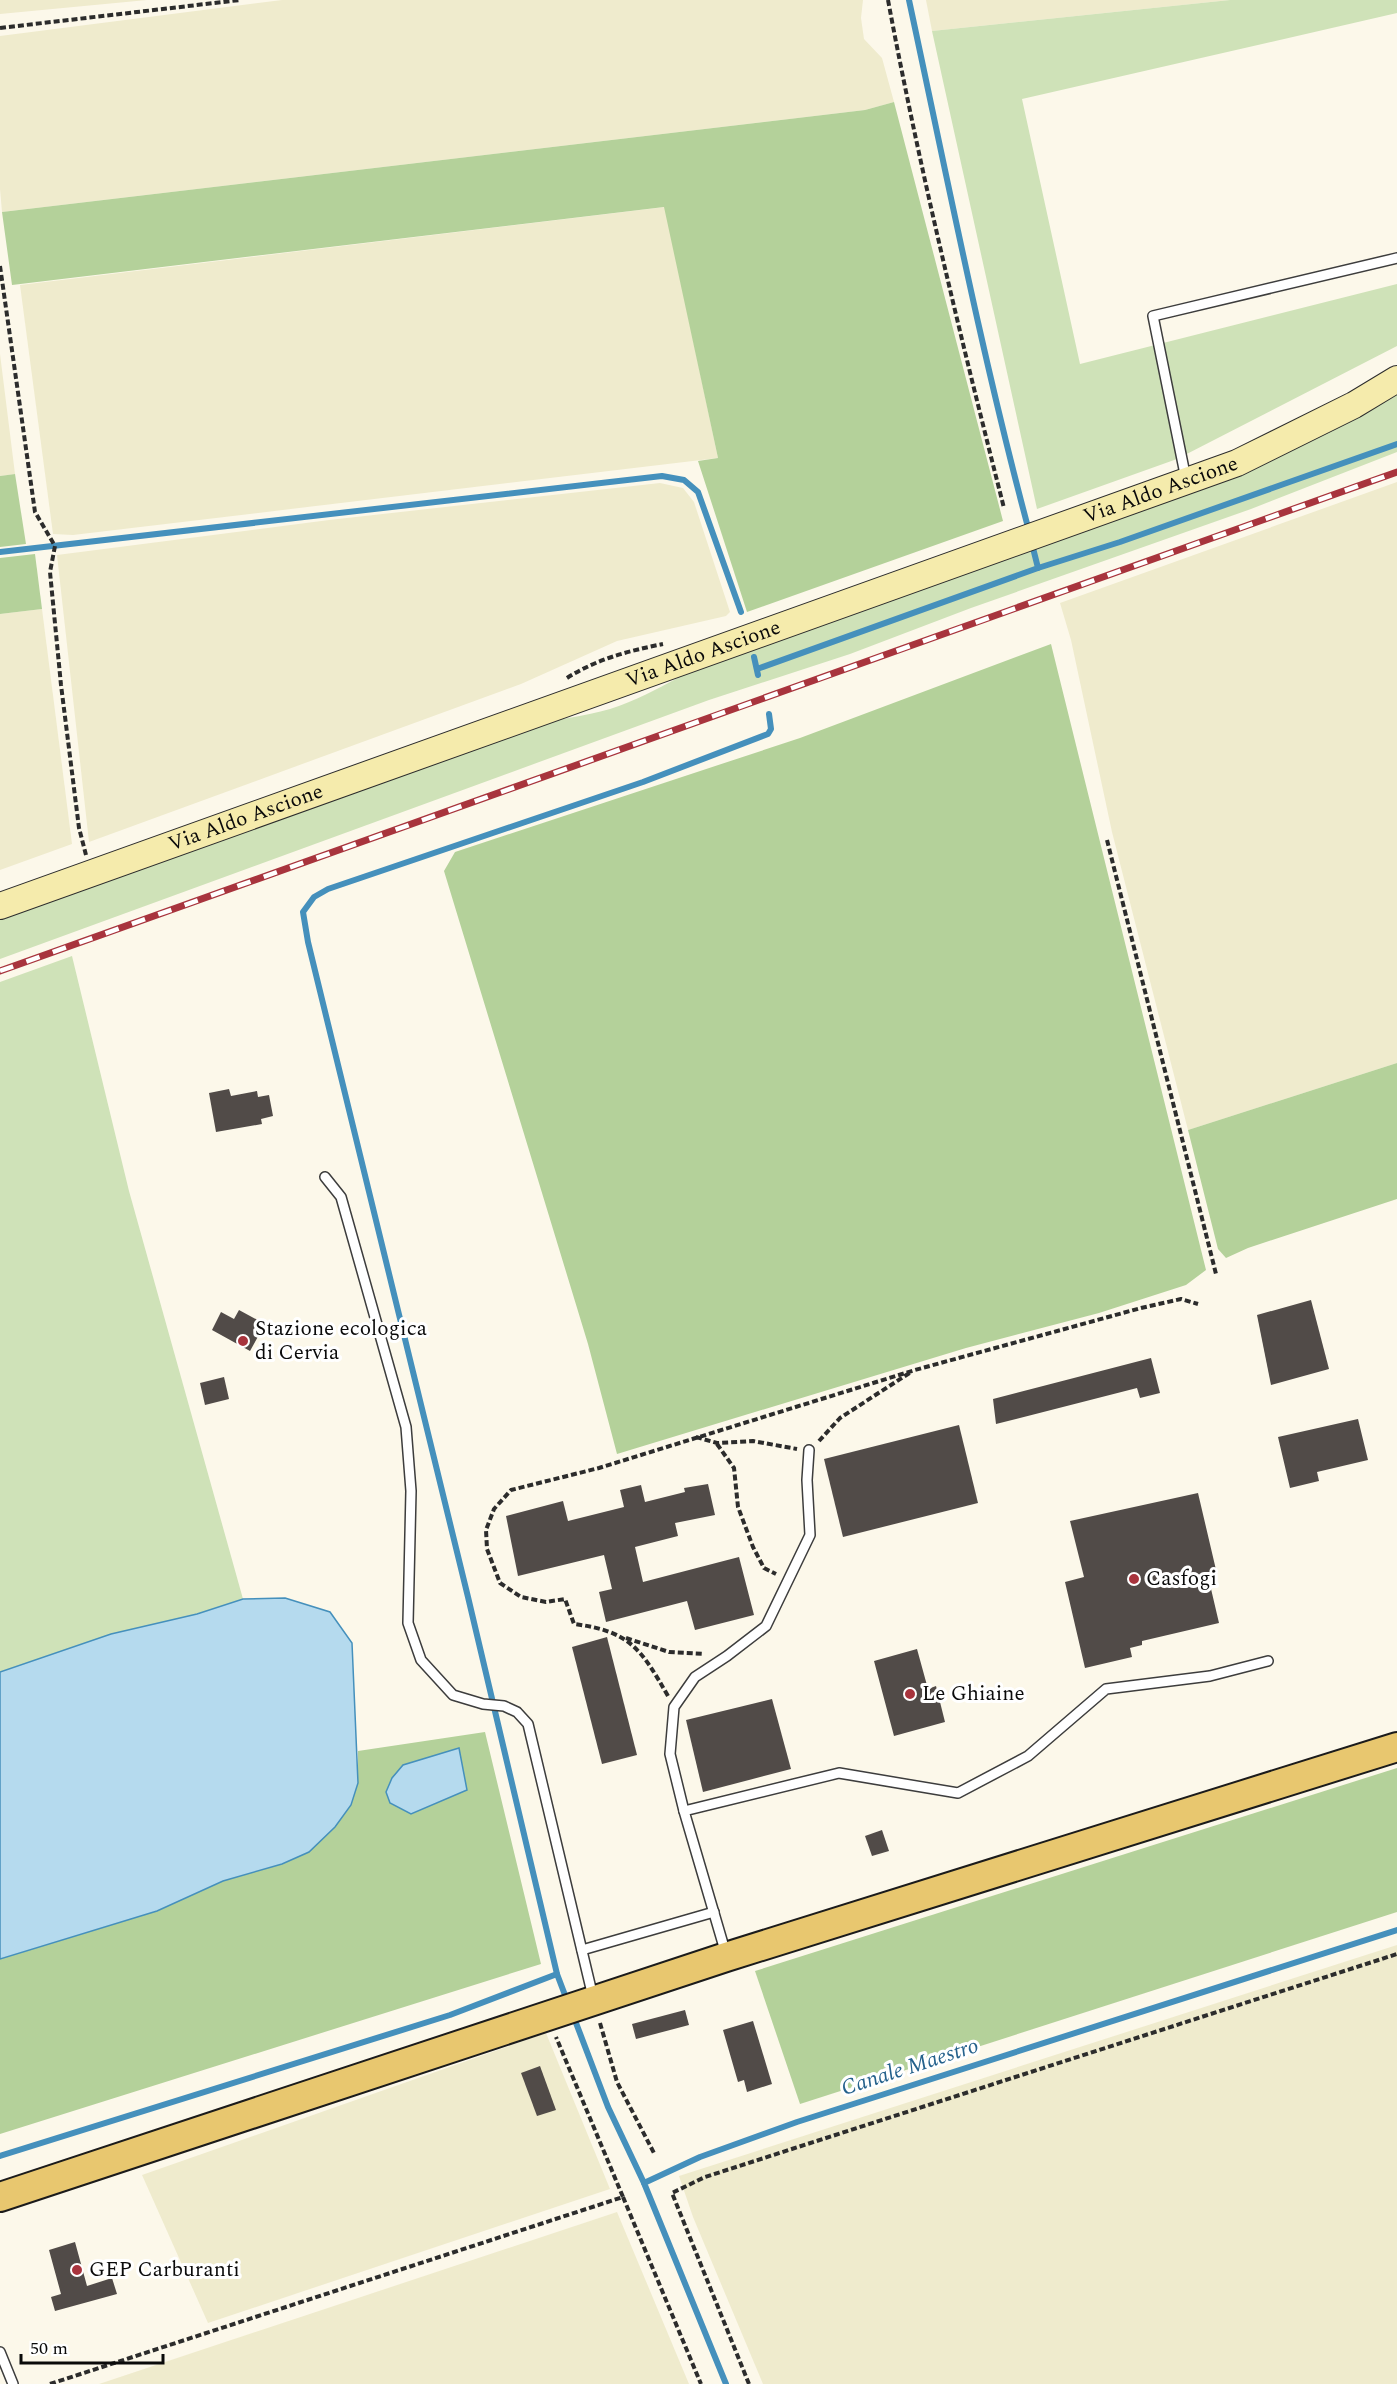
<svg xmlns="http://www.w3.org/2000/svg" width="1397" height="2384" font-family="Spectral,serif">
  <rect width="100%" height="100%" fill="#fcf8ea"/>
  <g fill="#efebcd">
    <path d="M 0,0 L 147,0 L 0,14 Z"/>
    <path d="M 282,0 L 863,0 L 861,18 L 864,39 L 882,58 L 894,102 L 865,110 L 2,212 L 0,189 L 0,36 Z"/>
    <path d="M 926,0 L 1230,0 L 932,31 Z"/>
    <path d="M 665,207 L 718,458 L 73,535 L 53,534 L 20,285 Z"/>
    <path d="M 0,354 L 15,474 L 0,476 Z"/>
    <path d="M 1397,482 L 1397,1063 L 1188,1130 L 1112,832 L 1071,640 L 1060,603 Z"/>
    <path d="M 660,483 L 683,488 L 694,502 L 730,612 L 726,616 L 617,641 L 521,684 L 89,842 L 57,555 L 329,520 Z"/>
    <path d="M 42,609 L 72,844 L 0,870 L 0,614 Z"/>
    <path d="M 1397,1945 L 1397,2384 L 763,2384 L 693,2217 L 679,2176 Z"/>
    <path d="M 546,2033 L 610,2189 L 208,2323 L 142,2175 Z"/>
    <path d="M 617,2212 L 689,2384 L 99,2384 Z"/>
  </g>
  <g fill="#cfe2b8">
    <path d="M 1230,0 L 1397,0 L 1397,13 L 1022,99 L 1080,364 L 1397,284 L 1397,346 L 1177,459 L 1037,509 L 932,31 Z"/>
    <path d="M 1397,392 L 1397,452 L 1251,509 L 971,608 L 850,654 L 709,700 L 0,959 L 0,919 L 551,721 C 578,716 604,713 629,702 C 651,693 672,681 692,670 Z"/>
    <path d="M 72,956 L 129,1191 L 243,1599 L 197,1614 L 111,1634 L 0,1672 L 0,982 Z"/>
  </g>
  <g fill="#b4d19a">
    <path d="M 894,102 L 1003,521 L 747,612 L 698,461 L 718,458 L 664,207 L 12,285 L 2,212 L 865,110 Z"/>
    <path d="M 15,474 L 26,544 L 0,547 L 0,476 Z"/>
    <path d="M 35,554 L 42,609 L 0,614 L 0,558 Z"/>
    <path d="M 1051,644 L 1206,1270 L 1186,1285 L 1099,1313 L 966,1348 L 617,1454 L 588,1344 L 444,871 L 455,852 L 800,738 Z"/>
    <path d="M 1397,1063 L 1397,1199 L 1248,1248 L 1226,1258 L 1218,1249 L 1188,1130 Z"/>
    <path d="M 485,1732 L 541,1964 L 0,2134 L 0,1959 L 157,1911 L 223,1881 L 282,1864 L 355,1792 L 358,1783 L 358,1751 Z"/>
    <path d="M 1397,1768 L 1397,1912 L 800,2104 L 755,1971 Z"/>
  </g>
  <g fill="#b5daee" stroke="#4590bc" stroke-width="1.5">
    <path d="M 285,1598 L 330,1612 L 352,1643 L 358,1783 L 351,1805 L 335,1827 L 309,1852 L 282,1864 L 223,1881 L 157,1911 L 0,1959 L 0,1672 L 111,1634 L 197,1614 L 243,1599 Z"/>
    <path d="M 459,1748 L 467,1790 L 411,1814 L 390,1803 L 386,1792 L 392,1778 L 403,1765 Z"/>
  </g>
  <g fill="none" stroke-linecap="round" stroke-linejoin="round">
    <g stroke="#4590bc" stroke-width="6">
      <path d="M 909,0 C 947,177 982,356 1029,531"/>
      <path d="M 0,552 L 662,476 L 684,480 L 698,492 L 741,612"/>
      <path d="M 1038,568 L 1120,542 L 1397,444"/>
      <path d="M 754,657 L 758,675"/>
      <path d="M 757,669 L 1038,568 L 1032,544"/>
      <path d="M 568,2003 L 557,1974 L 468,1597 L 308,942 L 303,912 L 314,897 L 328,889 L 643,782 L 768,734 L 771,729 L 769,714"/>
      <path d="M 573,2015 L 608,2107 L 644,2183"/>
      <path d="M 0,2156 L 450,2015 L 557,1974"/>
      <path d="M 726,2384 L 644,2183 L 700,2157 L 797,2122 L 1397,1930"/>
    </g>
  </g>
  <g fill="#514b48">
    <path d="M 229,1089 L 231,1096 L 257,1091 L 258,1097 L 269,1095 L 273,1116 L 261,1119 L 262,1124 L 216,1132 L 209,1093 Z"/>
    <path d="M 1311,1300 L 1329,1369 L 1271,1385 L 1257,1315 Z"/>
    <path d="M 239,1310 L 265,1324 L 250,1351 L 212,1330 L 221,1312 L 234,1319 Z"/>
    <path d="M 1151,1358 L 1160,1393 L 1140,1398 L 1137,1388 L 996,1424 L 993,1399 Z"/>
    <path d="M 224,1377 L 229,1399 L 205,1405 L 200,1383 Z"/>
    <path d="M 1358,1419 L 1368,1460 L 1317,1472 L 1319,1481 L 1290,1488 L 1278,1437 Z"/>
    <path d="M 959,1425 L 978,1503 L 843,1537 L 824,1459 Z"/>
    <path d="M 708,1484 L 715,1515 L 675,1523 L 678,1536 L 635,1547 L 643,1582 L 739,1557 L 754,1615 L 695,1630 L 687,1601 L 606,1622 L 599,1592 L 612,1589 L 604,1555 L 518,1576 L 506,1516 L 563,1501 L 568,1521 L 624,1507 L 620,1490 L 641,1485 L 645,1502 L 685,1492 L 684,1488 Z"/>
    <path d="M 1198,1493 L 1217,1574 L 1208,1576 L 1219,1623 L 1142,1641 L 1142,1645 L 1130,1648 L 1132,1657 L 1085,1668 L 1065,1582 L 1084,1577 L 1070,1521 Z"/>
    <path d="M 607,1637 L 637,1755 L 602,1764 L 572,1647 Z"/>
    <path d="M 917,1649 L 928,1689 L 936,1686 L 945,1722 L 894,1736 L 874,1661 Z"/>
    <path d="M 772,1699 L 791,1769 L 703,1792 L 686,1720 Z"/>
    <path d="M 882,1830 L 889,1851 L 872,1856 L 865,1836 Z"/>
    <path d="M 685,2010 L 689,2025 L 636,2039 L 632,2024 Z"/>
    <path d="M 753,2021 L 772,2084 L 747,2092 L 744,2080 L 738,2082 L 723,2030 Z"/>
    <path d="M 540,2066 L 556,2110 L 537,2116 L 521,2073 Z"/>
    <path d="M 75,2242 L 87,2286 L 112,2278 L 117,2294 L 55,2311 L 51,2297 L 61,2294 L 49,2250 Z"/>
  </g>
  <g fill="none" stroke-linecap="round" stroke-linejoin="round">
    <defs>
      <g id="lane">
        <path d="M 1186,479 L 1153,316 L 1397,258"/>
        <path d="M 325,1177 L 341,1197 L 406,1427 L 411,1491 L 408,1623 L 421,1660 L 453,1695 L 483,1704 L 504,1706 L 517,1712 L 528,1724 L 593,1997"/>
        <path d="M 684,1811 L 670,1754 L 674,1707 L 695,1677 L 727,1656 L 766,1626 L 810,1535 L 807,1480 L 809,1450"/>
        <path d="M 582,1950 L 714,1912"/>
        <path d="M 726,1954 L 684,1811 L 839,1773 L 958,1793 L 1028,1756 L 1106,1689 L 1210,1676 L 1268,1661"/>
        <path d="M 0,2352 L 13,2384"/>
      </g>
      <g id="secondary">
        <path id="s1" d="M 0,906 L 1237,463 L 1354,405 L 1397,379"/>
      </g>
      <path id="primary" d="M 0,2197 L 726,1957 L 1397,1747"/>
    </defs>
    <use href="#lane" stroke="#3d3d3d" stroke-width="12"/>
    <use href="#secondary" stroke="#2c2c2c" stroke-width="28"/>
    <use href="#primary" stroke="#1b1b1b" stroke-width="32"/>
    <g stroke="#2c2c2c" stroke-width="4" stroke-dasharray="6 3" stroke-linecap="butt">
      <path d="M 888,0 C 920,171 961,339 1004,508"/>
      <path d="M 0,28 L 240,0"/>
      <path d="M 0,266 L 35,512 L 55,546 L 50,572 L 61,685 L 79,828 L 86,855"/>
      <path d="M 567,678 C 597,659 628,651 663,644"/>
      <path d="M 1107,840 L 1216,1274"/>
      <path d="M 696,1437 L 717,1443 L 753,1441 L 797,1449"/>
      <path d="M 819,1441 L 840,1418 L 911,1372"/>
      <path d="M 717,1444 L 734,1468 L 738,1507 L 753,1547 L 764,1568 L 776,1574"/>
      <path d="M 626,1638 L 669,1652 L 704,1654"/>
      <path d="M 668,1696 C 641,1649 630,1631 574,1624 L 565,1599 L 546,1602 L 521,1597 L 500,1583 L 487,1549 L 486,1530 L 494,1509 L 511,1490 L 599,1468 L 915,1370 L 1141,1308 L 1181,1299 L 1198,1304"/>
      <path d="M 600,2023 L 617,2082 L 655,2155"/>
      <path d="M 623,2197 L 701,2384"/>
      <path d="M 50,2384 L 623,2197 L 556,2037"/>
      <path d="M 749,2384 L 672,2193 L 705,2177 L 1397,1954"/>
    </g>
    <use href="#lane" stroke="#fff" stroke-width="9"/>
    <use href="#secondary" stroke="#f5ebac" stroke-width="26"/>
    <use href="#primary" stroke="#e8c76f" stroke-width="28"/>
    <defs>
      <path id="rail" d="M 0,971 L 1397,472"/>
    </defs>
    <use href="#rail" stroke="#a8343d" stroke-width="7"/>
    <use href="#rail" stroke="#fff" stroke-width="4.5" stroke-dasharray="14" stroke-linecap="butt"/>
  </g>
  <g fill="#a8343d" stroke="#fff" stroke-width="2">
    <circle cx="243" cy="1341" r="6"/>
    <circle cx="1134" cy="1579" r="6"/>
    <circle cx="910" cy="1694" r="6"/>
    <circle cx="77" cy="2270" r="6"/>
  </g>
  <g text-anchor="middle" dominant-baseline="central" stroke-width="6" stroke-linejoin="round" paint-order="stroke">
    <g font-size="21" fill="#0a0a0a" stroke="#fff">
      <text stroke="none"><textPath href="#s1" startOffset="1233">Via Aldo Ascione</textPath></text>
      <text stroke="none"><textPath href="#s1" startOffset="747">Via Aldo Ascione</textPath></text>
      <text stroke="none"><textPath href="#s1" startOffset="261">Via Aldo Ascione</textPath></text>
    </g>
    <g font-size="21" fill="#0a0a0a" stroke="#fff" text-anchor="start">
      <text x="255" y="1329">Stazione ecologica<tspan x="255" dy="24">di Cervia</tspan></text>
      <text x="1146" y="1579">Casfogi</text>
      <text x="922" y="1694">Le Ghiaine</text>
      <text x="89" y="2270">GEP Carburanti</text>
    </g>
    <g font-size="22" font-style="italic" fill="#24618c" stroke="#fff">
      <text transform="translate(910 2067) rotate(-18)">Canale Maestro</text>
    </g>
  </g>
  <path d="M21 2354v9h142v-9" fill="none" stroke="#0a0a0a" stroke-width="3"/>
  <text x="30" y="2354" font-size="18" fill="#0a0a0a" stroke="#ffffff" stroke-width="4.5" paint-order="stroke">50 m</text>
</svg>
